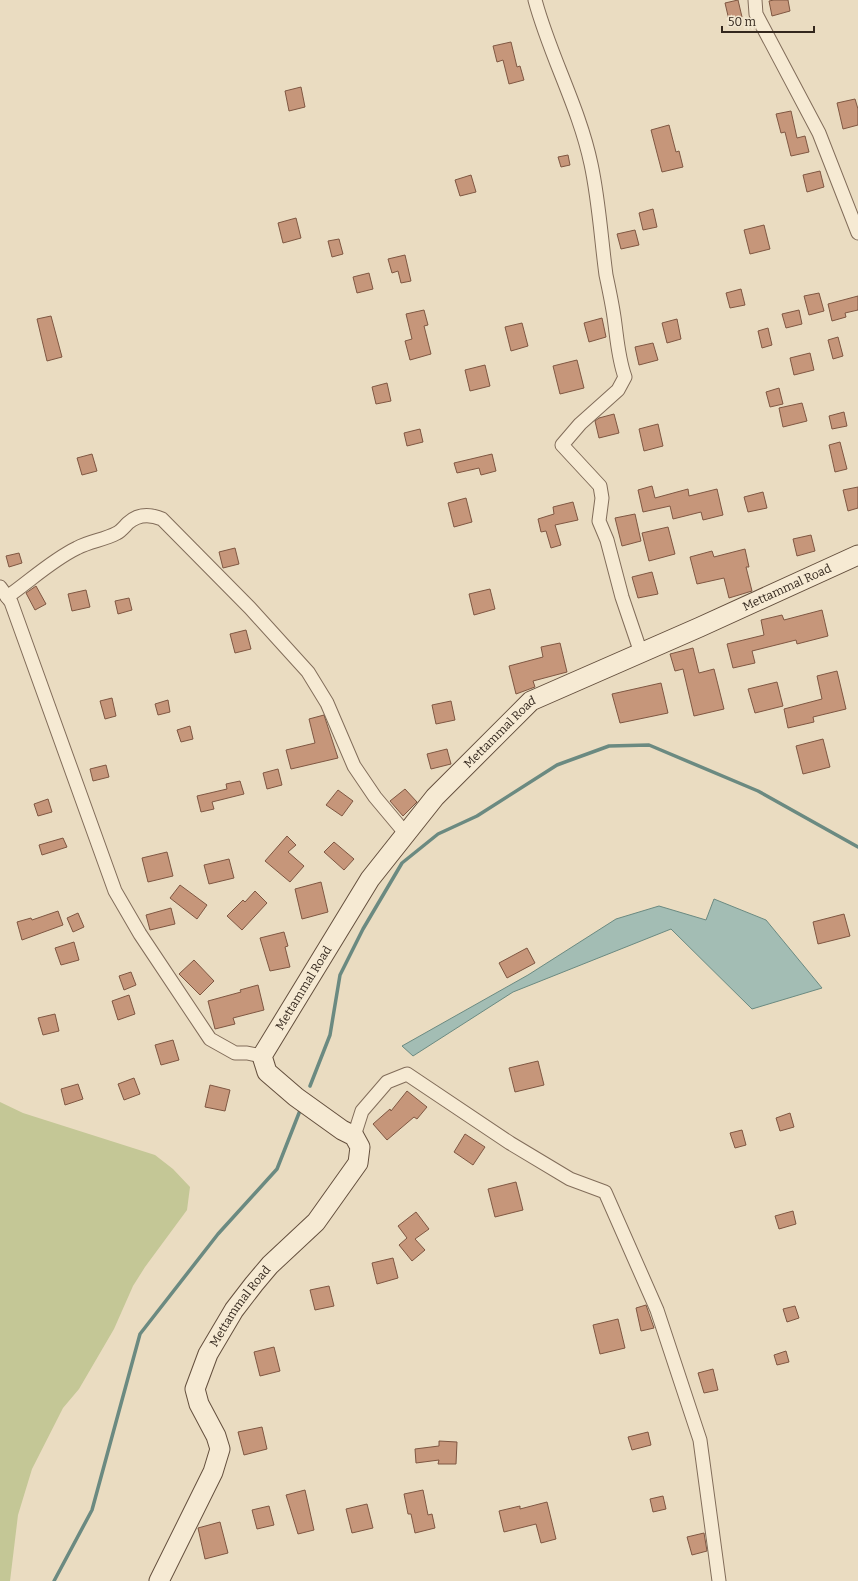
<svg xmlns="http://www.w3.org/2000/svg" width="858" height="1581" font-family="Bitter,serif">
  <rect width="100%" height="100%" fill="#eadcc1"/>
  <path fill="#c4c796" d="M 0,1102 L 23,1113 L 155,1155 L 173,1169 L 190,1187 L 187,1210 L 145,1267 L 133,1286 L 114,1329 L 79,1389 L 63,1408 L 32,1469 L 18,1515 L 10,1581 L 0,1581 Z"/>
  <path fill="#a3bdb4" stroke="#6b8a81" d="M 714,899 L 766,920 L 822,988 L 752,1009 L 671,929 L 513,992 L 413,1056 L 402,1046 L 528,975 L 616,919 L 659,906 L 706,920 Z"/>
  <g fill="none" stroke-linecap="round" stroke-linejoin="round">
    <g stroke="#6b8a81" stroke-width="3.5">
      <path d="M 310,1086 L 330,1035 L 340,975 L 363,929 L 402,863 L 438,834 L 477,816 L 557,765 L 609,746 L 649,745 L 758,791 L 858,847"/>
      <path d="M 54,1581 L 92,1510 L 140,1334 L 218,1234 L 277,1169 L 301,1108"/>
    </g>
  </g>
  <g fill="#c6967a" stroke="#7f5742">
    <path d="M 738,0 L 742,17 L 729,20 L 725,3 Z"/>
    <path d="M 774,0 L 788,0 L 790,11 L 772,16 L 769,1 Z"/>
    <path d="M 511,42 L 517,67 L 520,66 L 524,80 L 509,84 L 503,60 L 497,62 L 493,46 Z"/>
    <path d="M 301,87 L 305,107 L 289,111 L 285,91 Z"/>
    <path d="M 855,99 L 858,109 L 858,125 L 843,129 L 837,103 Z"/>
    <path d="M 791,111 L 797,138 L 805,136 L 809,152 L 791,156 L 785,132 L 781,133 L 776,114 Z"/>
    <path d="M 669,125 L 676,152 L 679,151 L 683,167 L 662,172 L 651,130 Z"/>
    <path d="M 568,155 L 570,165 L 561,167 L 558,157 Z"/>
    <path d="M 820,171 L 824,187 L 807,192 L 803,175 Z"/>
    <path d="M 471,175 L 476,192 L 460,196 L 455,180 Z"/>
    <path d="M 653,209 L 657,227 L 643,230 L 639,213 Z"/>
    <path d="M 296,218 L 301,238 L 283,243 L 278,223 Z"/>
    <path d="M 764,225 L 770,249 L 750,254 L 744,230 Z"/>
    <path d="M 635,230 L 639,245 L 621,249 L 617,234 Z"/>
    <path d="M 339,239 L 343,254 L 332,257 L 328,241 Z"/>
    <path d="M 405,255 L 411,281 L 401,283 L 398,271 L 392,273 L 388,259 Z"/>
    <path d="M 369,273 L 373,289 L 357,293 L 353,277 Z"/>
    <path d="M 741,289 L 745,305 L 730,308 L 726,293 Z"/>
    <path d="M 819,293 L 824,311 L 809,315 L 804,296 Z"/>
    <path d="M 858,296 L 858,310 L 845,313 L 846,317 L 832,321 L 828,304 Z"/>
    <path d="M 424,310 L 428,325 L 424,326 L 431,354 L 410,360 L 405,341 L 412,339 L 406,314 Z"/>
    <path d="M 799,310 L 802,324 L 786,328 L 782,314 Z"/>
    <path d="M 51,316 L 62,357 L 47,361 L 37,319 Z"/>
    <path d="M 602,318 L 606,337 L 589,342 L 584,323 Z"/>
    <path d="M 677,319 L 681,339 L 667,343 L 662,323 Z"/>
    <path d="M 522,323 L 528,346 L 511,351 L 505,327 Z"/>
    <path d="M 768,328 L 772,345 L 762,348 L 758,331 Z"/>
    <path d="M 838,337 L 843,356 L 833,359 L 828,340 Z"/>
    <path d="M 653,343 L 658,360 L 639,365 L 635,347 Z"/>
    <path d="M 810,353 L 814,370 L 794,375 L 790,358 Z"/>
    <path d="M 577,360 L 584,388 L 560,394 L 553,366 Z"/>
    <path d="M 485,365 L 490,386 L 470,391 L 465,370 Z"/>
    <path d="M 387,383 L 391,401 L 376,404 L 372,387 Z"/>
    <path d="M 779,388 L 783,404 L 770,407 L 766,392 Z"/>
    <path d="M 802,403 L 807,421 L 783,427 L 779,408 Z"/>
    <path d="M 844,412 L 847,426 L 832,429 L 829,416 Z"/>
    <path d="M 614,414 L 619,433 L 599,438 L 595,421 L 599,418 Z"/>
    <path d="M 658,424 L 663,446 L 644,451 L 639,429 Z"/>
    <path d="M 420,429 L 423,442 L 407,446 L 404,433 Z"/>
    <path d="M 840,442 L 847,469 L 835,472 L 829,445 Z"/>
    <path d="M 92,454 L 97,471 L 82,475 L 77,458 Z"/>
    <path d="M 492,454 L 496,471 L 481,475 L 479,468 L 457,473 L 454,463 Z"/>
    <path d="M 652,486 L 655,498 L 688,489 L 689,496 L 717,489 L 723,515 L 703,520 L 701,512 L 673,519 L 670,506 L 643,512 L 638,490 Z"/>
    <path d="M 858,487 L 858,508 L 848,511 L 843,490 Z"/>
    <path d="M 763,492 L 767,508 L 748,512 L 744,497 Z"/>
    <path d="M 466,498 L 472,522 L 454,527 L 448,503 Z"/>
    <path d="M 573,502 L 578,520 L 555,525 L 561,545 L 551,548 L 546,531 L 541,532 L 538,519 L 554,514 L 553,507 Z"/>
    <path d="M 635,514 L 641,541 L 622,546 L 615,518 Z"/>
    <path d="M 668,527 L 675,554 L 649,561 L 642,533 Z"/>
    <path d="M 811,535 L 815,551 L 797,556 L 793,539 Z"/>
    <path d="M 235,548 L 239,564 L 223,568 L 219,552 Z"/>
    <path d="M 745,549 L 749,567 L 746,567 L 752,591 L 729,598 L 724,578 L 697,584 L 690,557 L 712,551 L 714,557 Z"/>
    <path d="M 19,553 L 22,563 L 9,567 L 6,556 Z"/>
    <path d="M 652,572 L 658,594 L 638,598 L 632,577 Z"/>
    <path d="M 36,586 L 46,604 L 35,610 L 26,593 Z"/>
    <path d="M 490,589 L 495,609 L 474,615 L 469,594 Z"/>
    <path d="M 86,590 L 90,607 L 72,611 L 68,594 Z"/>
    <path d="M 129,598 L 132,610 L 118,614 L 115,601 Z"/>
    <path d="M 822,610 L 828,636 L 797,644 L 796,640 L 752,651 L 755,663 L 733,668 L 727,644 L 764,635 L 761,620 L 782,615 L 784,620 Z"/>
    <path d="M 246,630 L 251,649 L 235,653 L 230,634 Z"/>
    <path d="M 560,643 L 567,672 L 533,681 L 535,687 L 516,694 L 509,666 L 543,657 L 541,647 Z"/>
    <path d="M 693,648 L 699,673 L 714,669 L 724,709 L 694,716 L 683,669 L 675,671 L 670,654 Z"/>
    <path d="M 837,671 L 846,709 L 813,717 L 814,722 L 788,728 L 784,709 L 822,699 L 817,676 Z"/>
    <path d="M 777,682 L 783,706 L 755,713 L 748,689 Z"/>
    <path d="M 661,683 L 668,713 L 620,723 L 612,694 Z"/>
    <path d="M 112,698 L 116,716 L 105,719 L 100,701 Z"/>
    <path d="M 168,700 L 170,712 L 158,715 L 155,704 Z"/>
    <path d="M 451,701 L 455,720 L 436,724 L 432,705 Z"/>
    <path d="M 324,715 L 338,758 L 291,769 L 286,750 L 315,743 L 309,719 Z"/>
    <path d="M 190,726 L 193,739 L 181,742 L 177,730 Z"/>
    <path d="M 823,739 L 830,767 L 803,774 L 796,746 Z"/>
    <path d="M 447,749 L 451,764 L 431,769 L 427,754 Z"/>
    <path d="M 106,765 L 109,777 L 93,781 L 90,769 Z"/>
    <path d="M 278,769 L 282,785 L 267,789 L 263,773 Z"/>
    <path d="M 240,781 L 244,794 L 212,802 L 214,809 L 201,812 L 197,796 L 227,789 L 226,784 Z"/>
    <path d="M 405,789 L 417,802 L 403,816 L 390,801 Z"/>
    <path d="M 338,790 L 353,801 L 342,816 L 326,805 Z"/>
    <path d="M 48,799 L 52,812 L 38,816 L 34,804 Z"/>
    <path d="M 287,836 L 296,845 L 288,852 L 304,866 L 290,882 L 265,861 Z"/>
    <path d="M 63,838 L 67,847 L 42,855 L 39,845 Z"/>
    <path d="M 334,842 L 354,859 L 344,870 L 324,852 Z"/>
    <path d="M 167,852 L 173,876 L 148,882 L 142,858 Z"/>
    <path d="M 229,859 L 234,878 L 209,884 L 204,865 Z"/>
    <path d="M 321,882 L 328,912 L 302,919 L 295,889 Z"/>
    <path d="M 180,885 L 207,905 L 197,919 L 170,898 Z"/>
    <path d="M 255,891 L 267,903 L 242,930 L 227,916 L 243,900 L 245,902 Z"/>
    <path d="M 171,908 L 175,924 L 150,930 L 146,915 Z"/>
    <path d="M 58,911 L 63,925 L 22,940 L 17,922 L 31,918 L 32,920 Z"/>
    <path d="M 78,913 L 84,927 L 73,932 L 67,918 Z"/>
    <path d="M 844,914 L 850,936 L 818,944 L 813,922 Z"/>
    <path d="M 284,932 L 288,946 L 285,947 L 290,967 L 270,971 L 260,938 Z"/>
    <path d="M 74,942 L 79,960 L 61,965 L 55,948 Z"/>
    <path d="M 527,948 L 535,963 L 507,978 L 499,963 Z"/>
    <path d="M 194,960 L 214,981 L 200,995 L 179,974 Z"/>
    <path d="M 131,972 L 136,985 L 124,990 L 119,976 Z"/>
    <path d="M 258,985 L 264,1010 L 233,1018 L 235,1024 L 215,1029 L 208,1001 L 241,992 L 240,990 Z"/>
    <path d="M 129,995 L 135,1014 L 118,1020 L 112,1001 Z"/>
    <path d="M 55,1014 L 59,1031 L 43,1035 L 38,1018 Z"/>
    <path d="M 173,1040 L 179,1060 L 161,1065 L 155,1045 Z"/>
    <path d="M 538,1061 L 544,1085 L 515,1092 L 509,1068 Z"/>
    <path d="M 134,1078 L 140,1094 L 124,1100 L 118,1084 Z"/>
    <path d="M 78,1084 L 83,1099 L 65,1105 L 61,1089 Z"/>
    <path d="M 210,1085 L 230,1090 L 225,1111 L 205,1107 Z"/>
    <path d="M 407,1091 L 427,1107 L 417,1119 L 414,1117 L 387,1140 L 373,1124 L 390,1109 L 391,1111 Z"/>
    <path d="M 790,1113 L 794,1127 L 780,1131 L 776,1118 Z"/>
    <path d="M 742,1130 L 746,1145 L 735,1148 L 730,1133 Z"/>
    <path d="M 465,1134 L 485,1147 L 473,1165 L 454,1152 Z"/>
    <path d="M 516,1182 L 523,1210 L 495,1217 L 488,1189 Z"/>
    <path d="M 793,1211 L 796,1224 L 779,1229 L 775,1216 Z"/>
    <path d="M 416,1212 L 429,1229 L 415,1239 L 425,1250 L 412,1261 L 399,1245 L 407,1238 L 398,1226 Z"/>
    <path d="M 393,1258 L 398,1278 L 377,1284 L 372,1263 Z"/>
    <path d="M 329,1286 L 334,1306 L 315,1310 L 310,1290 Z"/>
    <path d="M 646,1305 L 654,1328 L 641,1331 L 636,1308 Z"/>
    <path d="M 795,1306 L 799,1318 L 787,1322 L 783,1309 Z"/>
    <path d="M 618,1319 L 625,1348 L 600,1354 L 593,1325 Z"/>
    <path d="M 274,1347 L 280,1371 L 260,1376 L 254,1352 Z"/>
    <path d="M 786,1351 L 789,1362 L 777,1365 L 774,1355 Z"/>
    <path d="M 713,1369 L 718,1390 L 704,1393 L 698,1373 Z"/>
    <path d="M 262,1427 L 267,1449 L 244,1455 L 238,1432 Z"/>
    <path d="M 648,1432 L 651,1445 L 632,1450 L 628,1437 Z"/>
    <path d="M 439,1441 L 457,1442 L 456,1464 L 438,1464 L 439,1460 L 416,1463 L 415,1449 L 439,1446 Z"/>
    <path d="M 305,1490 L 314,1530 L 298,1534 L 286,1495 Z"/>
    <path d="M 423,1490 L 428,1515 L 432,1514 L 435,1528 L 415,1533 L 411,1514 L 408,1514 L 404,1494 Z"/>
    <path d="M 663,1496 L 666,1509 L 653,1512 L 650,1499 Z"/>
    <path d="M 547,1502 L 556,1539 L 541,1543 L 536,1524 L 504,1532 L 499,1511 L 520,1506 L 520,1509 Z"/>
    <path d="M 367,1504 L 373,1528 L 352,1533 L 346,1509 Z"/>
    <path d="M 269,1506 L 274,1525 L 257,1529 L 252,1510 Z"/>
    <path d="M 220,1522 L 228,1553 L 205,1559 L 198,1528 Z"/>
    <path d="M 704,1533 L 707,1551 L 692,1555 L 687,1537 Z"/>
  </g>
  <g fill="none" stroke-linecap="round" stroke-linejoin="round">
    <defs>
      <g id="minor">
        <path d="M 535,0 C 550,56 579,107 591,164 C 599,201 601,238 606,275 C 609,289 612,303 614,317 C 617,337 618,358 625,377 L 618,390 L 580,424 L 562,445 L 600,486 L 602,498 L 599,521 L 607,540 L 622,597 L 641,653"/>
        <path d="M 755,0 L 756,14 L 819,133 L 858,233"/>
        <path d="M 0,587 L 11,602 L 115,891 L 140,934 L 210,1039 L 235,1053 L 247,1053 L 262,1056"/>
        <path d="M 7,597 C 30,581 52,560 77,548 C 90,541 104,540 117,533 C 121,531 124,527 128,523 C 138,514 150,514 162,519 L 250,608 L 308,672 L 327,703 L 354,766 L 375,797 L 406,834"/>
        <path d="M 354,1136 L 362,1111 L 387,1082 L 407,1074 L 510,1143 L 570,1179 L 605,1192 L 657,1310 L 700,1440 L 719,1581"/>
      </g>
      <g id="secondary">
        <path id="s1" d="M 159,1581 L 213,1472 L 220,1449 L 216,1436 L 199,1404 L 195,1389 L 208,1354 L 234,1310 L 254,1284 L 270,1265 L 316,1222 L 358,1163 L 360,1147 L 354,1136 L 342,1130 L 296,1097 L 267,1072 L 262,1056 L 370,879 L 435,797 L 531,701 L 700,627 L 858,555"/>
      </g>
    </defs>
    <use href="#minor" stroke="#826d5a" stroke-width="15"/>
    <use href="#secondary" stroke="#644f3d" stroke-width="21"/>
    <use href="#minor" stroke="#f6ead3" stroke-width="13"/>
    <use href="#secondary" stroke="#f6ead3" stroke-width="19"/>
  </g>
  <g text-anchor="middle" dominant-baseline="central" stroke-width="3.5" stroke-linejoin="round" paint-order="stroke">
    <g font-size="12" fill="#33271d" stroke="#f2e7d0">
      <text stroke="none"><textPath href="#s1" startOffset="1374">Mettammal Road</textPath></text>
      <text stroke="none"><textPath href="#s1" startOffset="1050">Mettammal Road</textPath></text>
      <text stroke="none"><textPath href="#s1" startOffset="726">Mettammal Road</textPath></text>
      <text stroke="none"><textPath href="#s1" startOffset="306">Mettammal Road</textPath></text>
    </g>
  </g>
  <path d="M722 26v6h92v-6" fill="none" stroke="#33271d" stroke-width="2"/>
  <text x="728" y="26" font-size="12" fill="#33271d" stroke="#f2e7d0" stroke-width="3" paint-order="stroke">50 m</text>
</svg>
